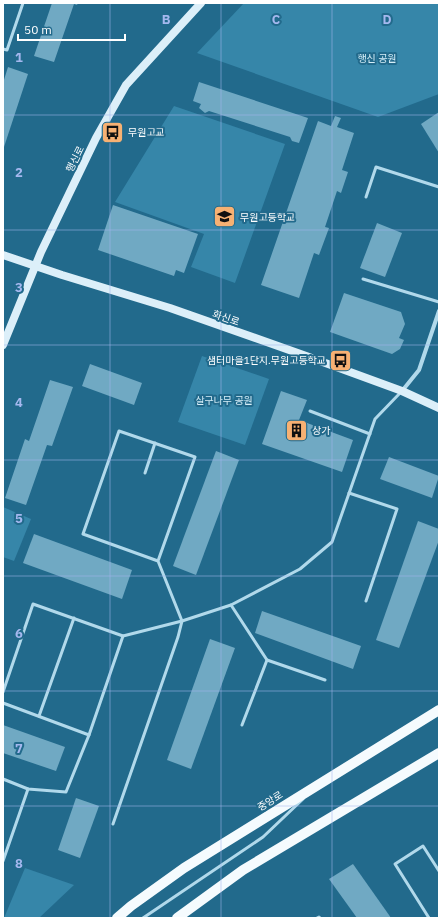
<svg xmlns="http://www.w3.org/2000/svg" width="442" height="921" font-family="'IBM Plex Sans','Noto Sans KR',sans-serif">
  <rect width="100%" height="100%" fill="#226a8c"/>
  <g fill="#3686a9">
    <path d="M 244,3 L 439,3 L 439,94 L 378,117 L 197,53 Z"/>
    <path d="M 174,106 L 285,144 L 235,283 L 191,267 L 204,234 L 115,202 Z"/>
    <path d="M 202,356 L 269,379 L 245,445 L 178,422 Z"/>
    <path d="M 3,507 L 31,519 L 14,561 L 3,557 Z"/>
    <path d="M 25,868 L 74,885 L 39,918 L 4,918 Z"/>
  </g>
  <g fill="#70a9c3">
    <path d="M 52,3 L 78,3 L 77,5 L 74,4 L 54,62 L 34,56 Z"/>
    <path d="M 8,67 L 28,74 L 3,150 L 3,83 Z"/>
    <path d="M 199,82 L 308,118 L 299,143 L 292,141 L 290,137 L 209,111 L 205,113 L 199,108 L 201,104 L 193,101 Z"/>
    <path d="M 439,112 L 439,153 L 421,124 Z"/>
    <path d="M 335,116 L 341,118 L 337,127 L 354,133 L 342,170 L 348,172 L 341,193 L 337,191 L 325,227 L 329,228 L 319,255 L 314,253 L 299,298 L 261,285 L 318,121 L 331,126 Z"/>
    <path d="M 113,205 L 198,234 L 184,273 L 176,270 L 174,276 L 98,250 Z"/>
    <path d="M 377,223 L 402,233 L 385,277 L 360,268 Z"/>
    <path d="M 344,293 L 401,312 L 405,324 L 399,338 L 404,340 L 400,349 L 392,354 L 330,332 Z"/>
    <path d="M 90,364 L 142,383 L 134,405 L 82,386 Z"/>
    <path d="M 50,380 L 73,387 L 52,446 L 47,445 L 26,505 L 5,498 L 25,439 L 29,441 Z"/>
    <path d="M 281,391 L 307,400 L 299,420 L 353,440 L 342,472 L 262,444 Z"/>
    <path d="M 216,451 L 239,460 L 196,575 L 173,566 Z"/>
    <path d="M 389,457 L 439,476 L 432,498 L 380,479 Z"/>
    <path d="M 418,521 L 439,529 L 439,540 L 399,648 L 376,640 Z"/>
    <path d="M 34,534 L 132,570 L 122,599 L 23,563 Z"/>
    <path d="M 262,611 L 361,646 L 353,669 L 255,633 Z"/>
    <path d="M 210,639 L 235,648 L 191,769 L 167,760 Z"/>
    <path d="M 3,725 L 65,747 L 56,771 L 3,753 Z"/>
    <path d="M 76,798 L 99,806 L 80,858 L 58,850 Z"/>
    <path d="M 353,864 L 389,915 L 391,918 L 357,918 L 329,879 Z"/>
  </g>
  <g fill="none" stroke-linecap="round" stroke-linejoin="round">
    <g stroke="#b1d9eb" stroke-width="3">
      <path d="M 3,49 L 7,50 L 23,3"/>
      <path d="M 366,197 L 376,167 L 439,187"/>
      <path d="M 363,279 L 439,302"/>
      <path d="M 310,411 L 370,434"/>
      <path d="M 145,473 L 155,443"/>
      <path d="M 349,493 L 397,509 L 366,601"/>
      <path d="M 231,605 L 267,660 L 325,680"/>
      <path d="M 3,692 L 33,604 L 123,636 L 182,621 L 231,605 L 300,569 L 332,542 L 375,419 L 401,392"/>
      <path d="M 3,703 L 89,735"/>
      <path d="M 39,716 L 74,618"/>
      <path d="M 242,725 L 267,660"/>
      <path d="M 3,779 L 28,789 L 66,792 L 89,735 L 123,636"/>
      <path d="M 113,824 L 178,637 L 182,621 L 158,561 L 195,457 L 119,431 L 83,534 L 158,561"/>
      <path d="M 3,861 L 28,789"/>
      <path d="M 143,918 L 263,837 L 303,799"/>
      <path d="M 317,918 L 319,917 L 320,918"/>
      <path d="M 429,918 L 395,864 L 423,846 L 439,871"/>
    </g>
    <path stroke="#b1d9eb" stroke-width="4" d="M 402,391 L 419,370 L 439,311"/>
    <g stroke="#dceff9" stroke-width="8">
      <path d="M 3,255 L 62,275 L 170,308 L 309,357 L 402,391 L 439,408"/>
      <path d="M 3,345 L 41,252 L 96,138 L 126,85 L 201,3"/>
    </g>
    <g stroke="#f5fbfe" stroke-width="10">
      <path d="M 117,918 L 131,906 L 184,868 L 439,710"/>
      <path d="M 177,918 L 243,870 L 439,753"/>
    </g>
  </g>
  <path fill="none" stroke="#a5b8ef" stroke-width="1" stroke-opacity="0.55" d="M 110,3 L 110,918M 221,3 L 221,918M 332,3 L 332,918M 3,115 L 439,115M 3,230 L 439,230M 3,345 L 439,345M 3,460 L 439,460M 3,576 L 439,576M 3,691 L 439,691M 3,806 L 439,806"/>
  <defs>
    <symbol id="bus-square" viewBox="-11 -11 22 22"><rect x="-9" y="-9" width="18" height="18" rx="4" fill="#f7b173" stroke="#226a8c"/><path d="M-5-6H5V4H4V6H2V4H-2V6H-4V4H-5ZM-3.5-4V0h7V-4ZM-3.5 1.2v1.5H-2V1.2ZM2 1.2v1.5H3.5V1.2Z" fill="#111"/></symbol>
    <symbol id="school-square" viewBox="-11 -11 22 22"><rect x="-9" y="-9" width="18" height="18" rx="4" fill="#f7b173" stroke="#226a8c"/><path d="M0-5L7-2L0 1L-7-2ZM-4 1L0 2.5L4 1V4Q0 6-4 4Z" fill="#111"/></symbol>
    <symbol id="building-square" viewBox="-11 -11 22 22"><rect x="-9" y="-9" width="18" height="18" rx="4" fill="#f7b173" stroke="#226a8c"/><path d="M-4-6H4V6H1V3H-1V6H-4ZM-2.5-4.3h1.7v1.8h-1.7ZM.8-4.3h1.7v1.8H.8ZM-2.5-1h1.7V.8h-1.7ZM.8-1h1.7V.8H.8Z" fill="#111"/></symbol>
  </defs>
  <g fill-rule="evenodd">
    <use href="#bus-square" x="100" y="120" width="25" height="25"/>
    <use href="#school-square" x="212" y="204" width="25" height="25"/>
    <use href="#bus-square" x="328" y="348" width="25" height="25"/>
    <use href="#building-square" x="284" y="418" width="25" height="25"/>
  </g>
  <g text-anchor="middle" dominant-baseline="central" stroke-width="4" stroke-linejoin="round" paint-order="stroke">
    <g font-size="10" fill="#d5eef8" stroke="#226a8c">
      <text x="377" y="58">행신 공원</text>
      <text x="224" y="400">살구나무 공원</text>
    </g>
    <g font-size="10" fill="#fff" stroke="#226a8c" text-anchor="start">
      <text x="128" y="132">무원고교</text>
      <text x="240" y="217">무원고등학교</text>
      <text x="326" y="360" text-anchor="end">샘터마을1단지.무원고등학교</text>
      <text x="312" y="430">상가</text>
    </g>
    <g font-size="10" fill="#fff" stroke="#226a8c">
      <text transform="translate(75 159) rotate(-64)">행신로</text>
      <text transform="translate(226 318) rotate(19)">화신로</text>
      <text transform="translate(270 801) rotate(-32)">중앙로</text>
    </g>
  </g>
  <g font-size="13" text-anchor="middle" font-weight="bold" fill="#a5b8ef" stroke="#226a8c" stroke-width="4" stroke-linejoin="round" paint-order="stroke">
    <text x="166" y="24">B</text>
    <text x="276" y="24">C</text>
    <text x="387" y="24">D</text>
    <text x="19" y="62">1</text>
    <text x="19" y="177">2</text>
    <text x="19" y="292">3</text>
    <text x="19" y="407">4</text>
    <text x="19" y="523">5</text>
    <text x="19" y="638">6</text>
    <text x="19" y="753">7</text>
    <text x="19" y="868">8</text>
  </g>
  <rect width="442" height="921" fill="none" stroke="#ffffff" stroke-width="8"/>
  <path d="M18 34v6h107v-6" fill="none" stroke="#ffffff" stroke-width="2"/>
  <text x="24" y="34" font-size="12" fill="#ffffff" stroke="#226a8c" stroke-width="3" paint-order="stroke">50 m</text>
</svg>
